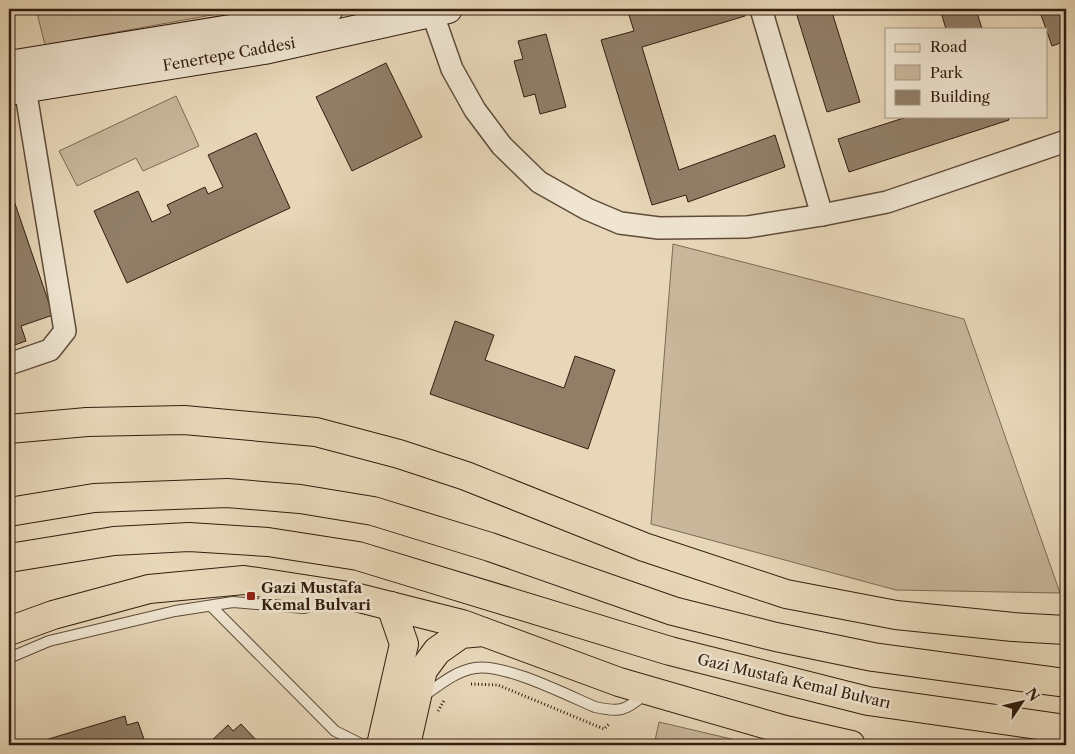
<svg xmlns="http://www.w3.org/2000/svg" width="1075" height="754" font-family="'Libre Caslon Text',serif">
  <rect width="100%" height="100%" fill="#e7d7b8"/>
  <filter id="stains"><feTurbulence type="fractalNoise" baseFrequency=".004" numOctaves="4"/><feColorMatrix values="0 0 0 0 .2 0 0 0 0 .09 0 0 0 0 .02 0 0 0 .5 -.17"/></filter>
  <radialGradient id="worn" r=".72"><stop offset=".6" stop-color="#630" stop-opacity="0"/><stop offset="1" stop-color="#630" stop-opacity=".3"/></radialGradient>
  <g fill="#c8b79b" stroke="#7d6a55">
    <path d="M 36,9 L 245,9 L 45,45 Z"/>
    <path d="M 176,96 L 199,146 L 143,171 L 136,158 L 77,186 L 59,151 Z"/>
    <path d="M 673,244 L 964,319 L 1060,593 L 896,590 L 651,524 Z"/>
    <path d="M 659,722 L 757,745 L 654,745 Z"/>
  </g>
  <g fill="#907e67" stroke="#321d0f">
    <path d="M 648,9 L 742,9 L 745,16 L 642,47 L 679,170 L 775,135 L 785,167 L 688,202 L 686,195 L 652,205 L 601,40 L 634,31 L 629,15 Z"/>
    <path d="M 795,9 L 831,9 L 860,102 L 827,112 Z"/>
    <path d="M 940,9 L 976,9 L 982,29 L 946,29 Z"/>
    <path d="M 1039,9 L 1066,9 L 1066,41 L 1052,46 Z"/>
    <path d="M 546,34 L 566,107 L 540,114 L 535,94 L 524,97 L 514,61 L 523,59 L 518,41 Z"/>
    <path d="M 386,63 L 422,137 L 352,171 L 316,97 Z"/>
    <path d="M 910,116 L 1008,116 L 1009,120 L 849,172 L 838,139 Z"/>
    <path d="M 256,133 L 290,208 L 127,283 L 94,211 L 138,191 L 152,222 L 171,213 L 167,205 L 205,187 L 208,194 L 223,187 L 208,155 Z"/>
    <path d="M 9,186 L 53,315 L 21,326 L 26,341 L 9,347 L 9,312 L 13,311 L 9,297 Z"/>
    <path d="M 455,321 L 494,335 L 485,360 L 564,388 L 575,356 L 615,370 L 588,449 L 430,394 Z"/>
    <path d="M 125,716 L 127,725 L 138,722 L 146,745 L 43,745 L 42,741 Z"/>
    <path d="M 241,724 L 261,745 L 207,745 L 228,725 L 233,731 Z"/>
  </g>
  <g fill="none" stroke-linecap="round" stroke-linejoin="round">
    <defs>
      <g id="lane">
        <path d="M 211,606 L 335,731 L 361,744 L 381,745"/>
        <path d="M 9,658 L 49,641 L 175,611 L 233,602 L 304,608 L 324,601"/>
        <path d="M 422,697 C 438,686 455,671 475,668 C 504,663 567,695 595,707 C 623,713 624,710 646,694"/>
      </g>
      <g id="street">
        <path d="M 761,9 L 822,215"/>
        <path d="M 432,12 L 452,69 L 475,110 L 502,146 L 539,182 L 587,209 L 620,223 L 659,228 L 747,227 L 822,215 L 887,202 L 1066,141"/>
        <path d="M 9,364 L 50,350 L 65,331 L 25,88"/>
      </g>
      <g id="secondary">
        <path d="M 9,65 L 261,24 L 329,9"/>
        <path d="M 9,91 L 264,50 L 448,9"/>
      </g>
      <g id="primary">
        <path d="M 381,745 L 404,644 L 391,606"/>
        <path d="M 406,745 L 423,670 L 437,651 L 461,634 L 483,632"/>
      </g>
      <g id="highway">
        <path d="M 9,429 L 87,422 L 184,420 L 316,432 L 399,454 L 466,476 L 644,547 L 786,594 L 896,615 L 1013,627 L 1066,630"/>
        <path d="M 9,512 L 94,498 L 227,493 L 300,499 L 373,511 L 490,547 L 673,611 L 776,637 L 873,657 L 1066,683"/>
        <path d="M 9,558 L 114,541 L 189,537 L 268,542 L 358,556 L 670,651 L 868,701 L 1066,729"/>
        <path d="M 9,631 L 53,615 L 149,589 L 244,580 L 355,597 L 462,624 L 619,682 L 785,730 L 851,745"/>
      </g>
    </defs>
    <use href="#lane" stroke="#5f4c39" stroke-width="12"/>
    <use href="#street" stroke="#5f4c39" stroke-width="24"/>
    <use href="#secondary" stroke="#321d0f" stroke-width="30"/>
    <use href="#primary" stroke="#321d0f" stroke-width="30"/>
    <use href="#highway" stroke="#321d0f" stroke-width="30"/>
    <g stroke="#321d0f" stroke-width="3" stroke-dasharray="1 2.5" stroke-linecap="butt">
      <path d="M 471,684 L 498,685 L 604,729 L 609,724"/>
      <path d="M 438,711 L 445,699"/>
    </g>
    <use href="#lane" stroke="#efe5d1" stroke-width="10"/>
    <use href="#street" stroke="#efe5d1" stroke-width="21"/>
    <use href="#secondary" stroke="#efe5d1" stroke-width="28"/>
    <use href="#primary" stroke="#e7d7b8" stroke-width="28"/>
    <use href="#highway" stroke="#e7d7b8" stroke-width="28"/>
  </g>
  <rect fill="#8f2418" stroke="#efe5d1" stroke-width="2" x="246" y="591" width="10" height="10" rx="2.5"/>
  <g text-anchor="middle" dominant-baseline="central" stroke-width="5" stroke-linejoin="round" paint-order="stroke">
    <g font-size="15" fill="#321d0f" stroke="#efe5d1">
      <text transform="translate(229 54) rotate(-10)">Fenertepe Caddesi</text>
      <text transform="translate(794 681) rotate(13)">Gazi Mustafa Kemal Bulvarı</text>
    </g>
    <g font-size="15" font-weight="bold" fill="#321d0f" stroke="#efe5d1" text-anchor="start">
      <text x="261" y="587">Gazi Mustafa<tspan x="261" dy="17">Kemal Bulvari</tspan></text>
    </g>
  </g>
  <rect width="1075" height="754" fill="none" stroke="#e7d7b8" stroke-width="30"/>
  <rect x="10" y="10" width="1055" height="734" fill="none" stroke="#321d0f" stroke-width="2.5"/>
  <rect x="15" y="15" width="1045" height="724" fill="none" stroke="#321d0f"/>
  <rect x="885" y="28" width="162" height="90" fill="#efe5d1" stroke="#a39583"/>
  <rect x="895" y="44" width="25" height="8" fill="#e7d7b8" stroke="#a39583"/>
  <text x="930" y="52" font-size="15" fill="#321d0f">Road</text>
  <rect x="895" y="65" width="25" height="15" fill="#c8b79b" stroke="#a39583"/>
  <text x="930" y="78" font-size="15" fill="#321d0f">Park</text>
  <rect x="895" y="90" width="25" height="15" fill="#907e67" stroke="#a39583"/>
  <text x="930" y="102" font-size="15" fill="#321d0f">Building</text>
  <g transform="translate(1022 702) rotate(55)" stroke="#efe5d1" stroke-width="4" paint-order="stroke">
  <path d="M0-4L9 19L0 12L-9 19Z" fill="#321d0f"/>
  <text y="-8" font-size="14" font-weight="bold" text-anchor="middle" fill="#321d0f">N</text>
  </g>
  <rect width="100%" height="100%" filter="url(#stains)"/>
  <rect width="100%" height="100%" fill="url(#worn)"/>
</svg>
